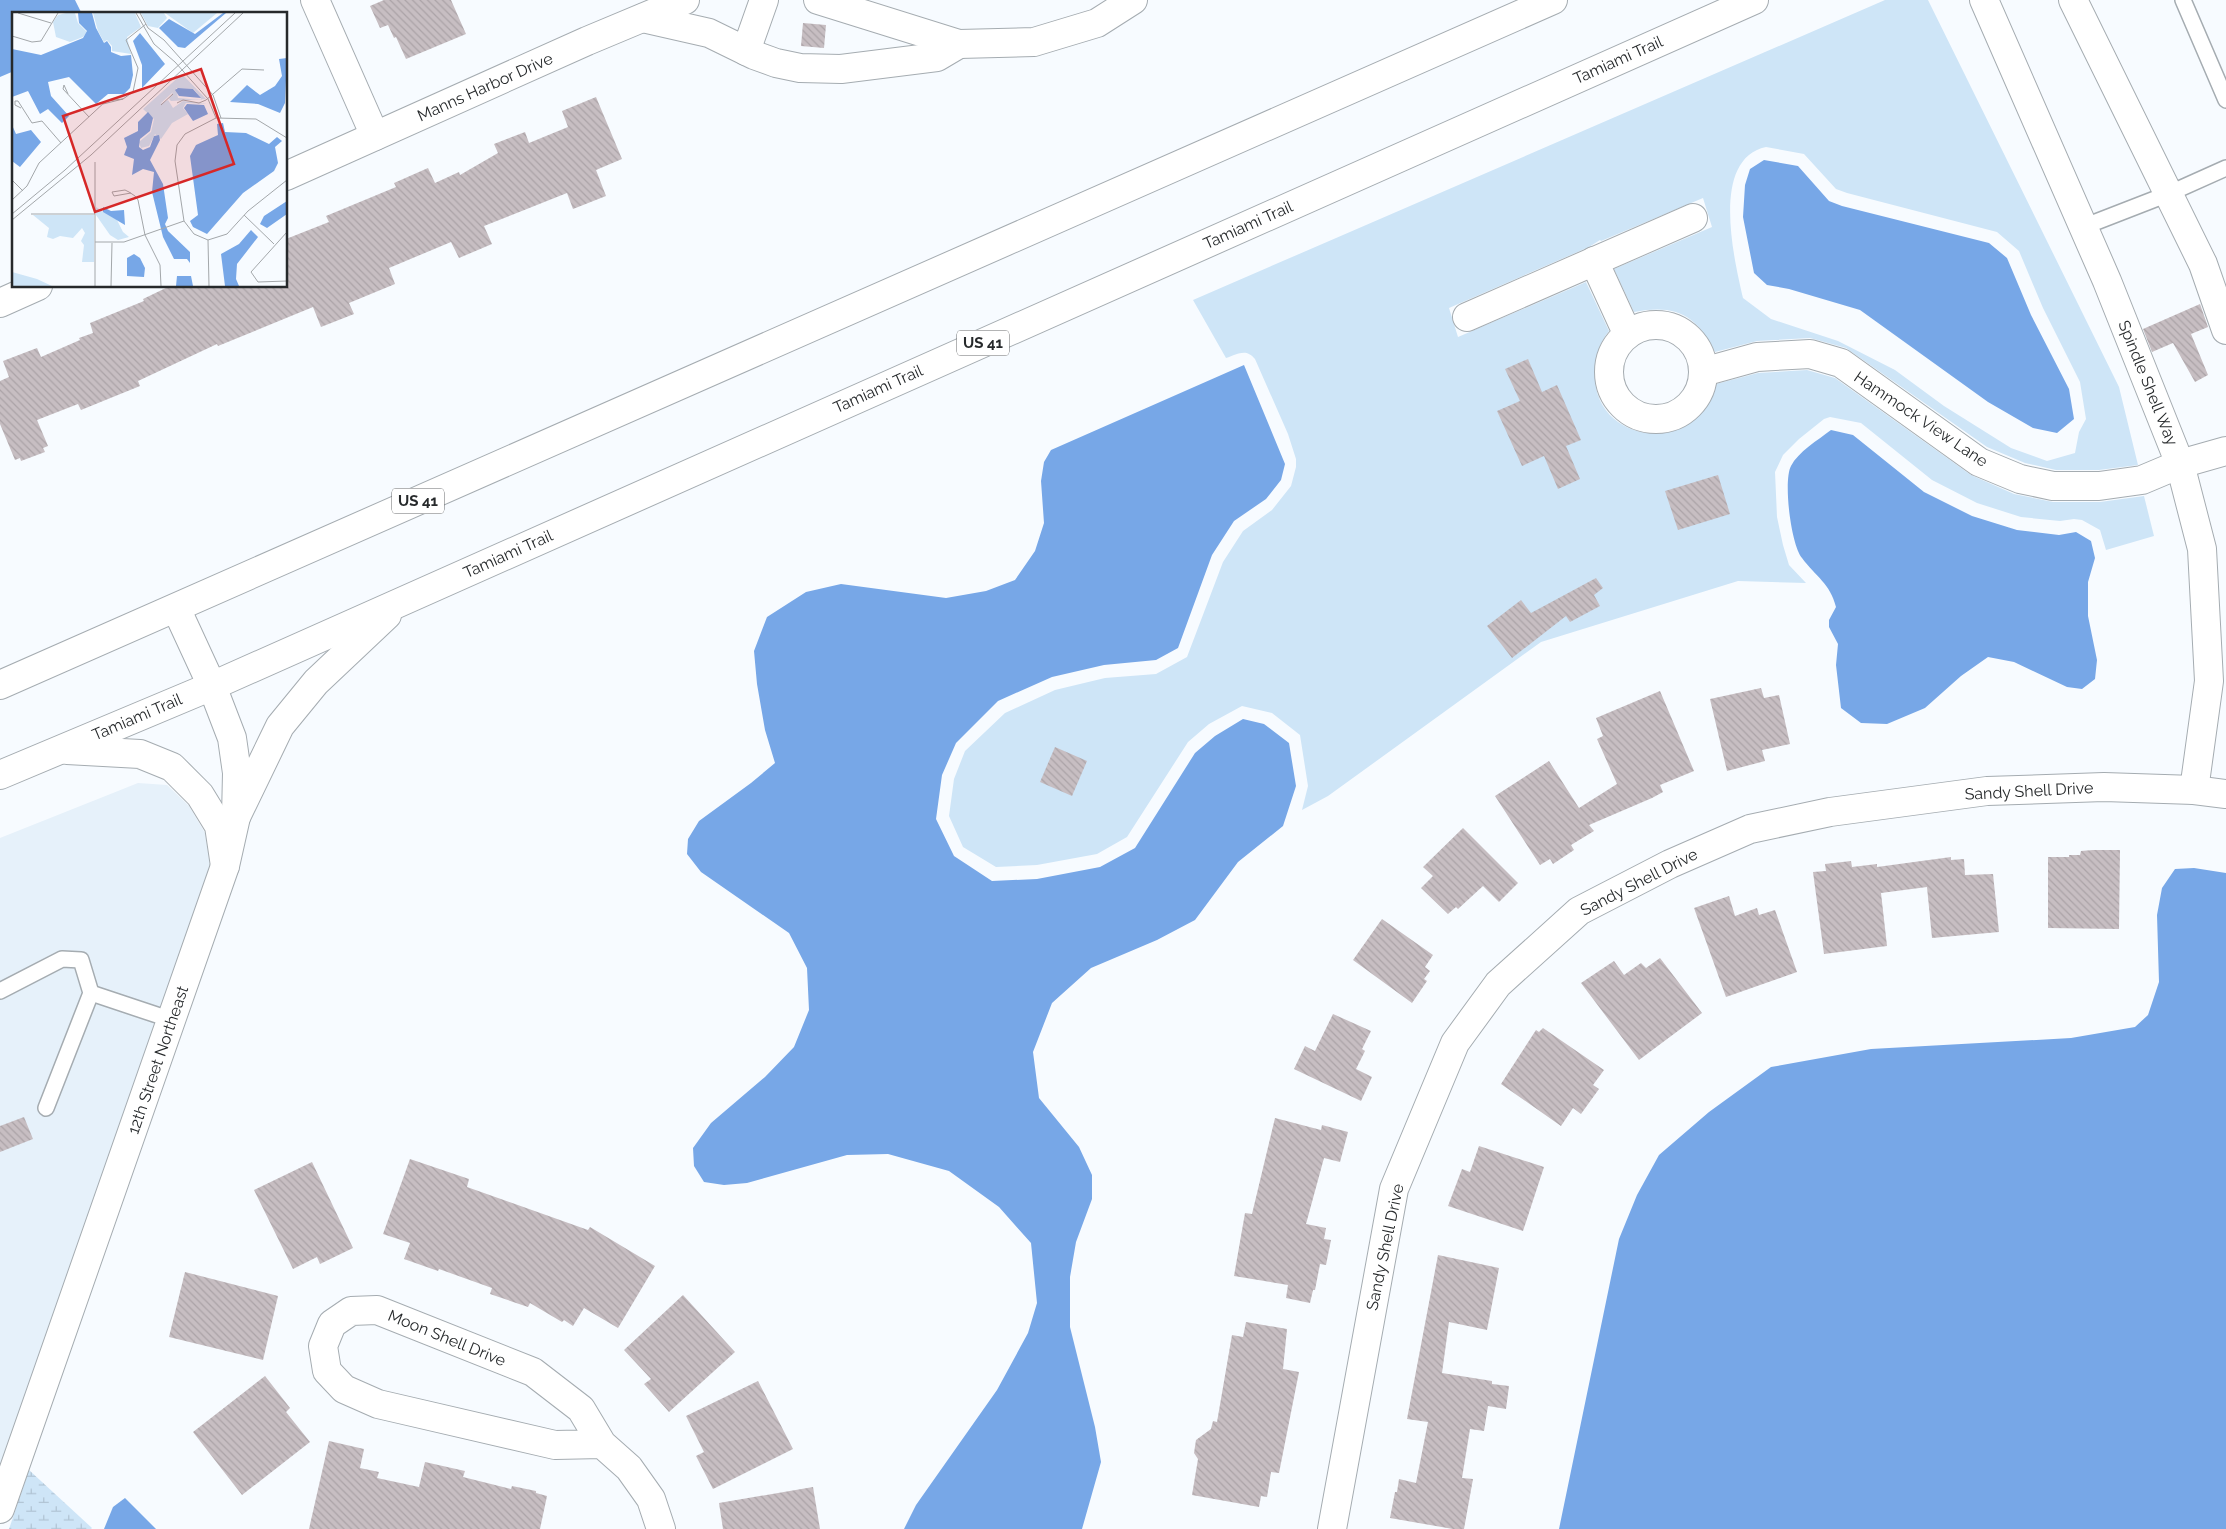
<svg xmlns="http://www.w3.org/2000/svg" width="2226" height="1529" font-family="Raleway,sans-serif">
  <defs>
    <pattern id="wetland-marsh" width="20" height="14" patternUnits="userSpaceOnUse" patternTransform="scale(1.25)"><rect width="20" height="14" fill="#cee5f7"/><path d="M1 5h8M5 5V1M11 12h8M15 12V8" fill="none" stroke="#b1c4d4"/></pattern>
    <pattern id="building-back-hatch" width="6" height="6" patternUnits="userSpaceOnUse" patternTransform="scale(1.25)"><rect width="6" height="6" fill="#c7bec2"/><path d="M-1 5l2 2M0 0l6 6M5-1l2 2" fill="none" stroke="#aba3a7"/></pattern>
  </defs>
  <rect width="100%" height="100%" fill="#f7fbff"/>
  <path fill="#e6f1fa" d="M 138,783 L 167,785 L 189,806 L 205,833 L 210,866 L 0,1467 L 0,838 Z"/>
  <path fill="url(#wetland-marsh)" d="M 29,1470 L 92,1528 L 91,1529 L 9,1529 Z"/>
  <path fill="#cee5f7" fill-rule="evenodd" d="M 1885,0 L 1928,0 L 2119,387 L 2138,465 L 2099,470 L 2056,470 L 2025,463 L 1987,447 L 1846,348 L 1810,338 L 1757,341 L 1715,352 C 1696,315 1677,304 1634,312 L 1614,269 L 1712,227 L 1703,198 L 1601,241 L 1600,240 L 1589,247 L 1449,308 L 1458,337 L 1586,282 L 1609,331 C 1600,342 1596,355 1595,370 C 1590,445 1698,458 1716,384 L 1758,373 L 1807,370 L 1835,378 L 1971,475 L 2014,494 L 2053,502 L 2100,502 L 2144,496 L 2154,536 L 2106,550 L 2100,530 L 2082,520 L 2074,519 L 2060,521 L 2021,517 L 1977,503 L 1932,480 L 1861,423 L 1830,417 L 1824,419 L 1799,439 L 1783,455 L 1775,472 L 1777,517 L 1783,545 L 1789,565 L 1806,583 L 1738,581 L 1541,642 L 1328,796 L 1302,810 L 1308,786 L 1300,735 L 1272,713 L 1242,706 L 1209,724 L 1188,742 L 1127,837 L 1097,854 L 1037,865 L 996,867 L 963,847 L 949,816 L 954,779 L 965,751 L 1005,713 L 1055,690 L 1105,678 L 1156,674 L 1187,657 L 1223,562 L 1243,531 L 1272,510 L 1291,486 L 1296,467 L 1296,459 L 1288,434 L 1255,359 C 1246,348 1238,354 1226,358 L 1193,300 ZM 1766,147 L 1804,154 L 1836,189 L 1847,193 L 1997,232 L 2019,251 L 2043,308 L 2080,382 L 2086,419 L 2079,432 L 2075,453 L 2047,461 L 2011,448 L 1944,406 L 1895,370 L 1838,341 L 1771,319 L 1743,298 C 1734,259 1710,159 1766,147 Z"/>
  <g fill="#77a7e7">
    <path d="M 0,0 L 75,0 L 82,14 L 14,14 L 14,71 L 0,77 Z"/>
    <path d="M 1764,160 L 1798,166 L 1829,201 L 1842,206 L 1989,243 L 2007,258 L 2031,315 L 2069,389 L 2074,419 L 2057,433 L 2033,428 L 1988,402 L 1860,310 L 1789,289 L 1767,285 L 1754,273 L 1743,217 L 1745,185 L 1750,169 Z"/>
    <path d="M 1244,365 L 1285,464 L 1281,480 L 1266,499 L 1234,521 L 1212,555 L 1178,648 L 1156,660 L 1104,665 L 1052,677 L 998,701 L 956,743 L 942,775 L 936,819 L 954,856 L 992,881 L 1037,879 L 1100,867 L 1135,848 L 1195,753 L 1215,736 L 1243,719 L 1264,724 L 1289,743 L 1296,786 L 1283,826 L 1238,862 L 1195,920 L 1157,940 L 1091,968 L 1052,1003 L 1033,1052 L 1039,1098 L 1079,1147 L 1092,1175 L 1092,1199 L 1076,1242 L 1070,1277 L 1070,1327 L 1095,1427 L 1101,1462 L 1082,1529 L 904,1529 L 916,1505 L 997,1390 L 1028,1333 L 1037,1303 L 1031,1243 L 999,1207 L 949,1171 L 888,1154 L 847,1155 L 747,1183 L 724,1185 L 704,1182 L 694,1166 L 693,1148 L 711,1123 L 765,1077 L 794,1047 L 809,1010 L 807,968 L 789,933 L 701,872 L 687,854 L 688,839 L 699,821 L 751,783 L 775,763 L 765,730 L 757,684 L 754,651 L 767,617 L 806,592 L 841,584 L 946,598 L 986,591 L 1015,580 L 1035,551 L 1044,523 L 1041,481 L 1044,462 L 1051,450 Z"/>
    <path d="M 1831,430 L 1853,435 L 1924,492 L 1972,516 L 2017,530 L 2059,535 L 2076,532 L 2091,541 L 2095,558 L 2088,582 L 2088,616 L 2097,660 L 2095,679 L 2082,689 L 2067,687 L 2014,662 L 1988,657 L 1961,676 L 1925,708 L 1887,724 L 1861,723 L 1841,708 L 1836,665 L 1838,644 L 1829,627 L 1829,620 L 1836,607 C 1830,583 1816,577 1802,558 C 1791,545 1783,481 1791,466 C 1798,452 1818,440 1831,430 Z"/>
    <path d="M 2194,868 L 2226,873 L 2226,1529 L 1559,1529 L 1619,1239 L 1637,1195 L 1659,1155 L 1709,1112 L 1771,1067 L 1871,1049 L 2071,1038 L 2135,1027 L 2148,1015 L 2159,982 L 2157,915 L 2162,888 L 2175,869 Z"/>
    <path d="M 125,1498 L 156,1529 L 104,1529 L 113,1507 Z"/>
  </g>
  <g fill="url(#building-back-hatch)">
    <path d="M 384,0 L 451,0 L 466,34 L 406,59 L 396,37 L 394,38 L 388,25 L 380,28 L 370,6 Z"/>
    <path d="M 803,23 L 826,25 L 824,48 L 801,46 Z"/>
    <path d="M 596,97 L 622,159 L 596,170 L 606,196 L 573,209 L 567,193 L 484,226 L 492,244 L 459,258 L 451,242 L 389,268 L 395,284 L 349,303 L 354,314 L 321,327 L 313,307 L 218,346 L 217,344 L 138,381 L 140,386 L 81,410 L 78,404 L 37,420 L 48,446 L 43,448 L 45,452 L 21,461 L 20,458 L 15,460 L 0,424 L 0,381 L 9,377 L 3,361 L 37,348 L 41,357 L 80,340 L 79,338 L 93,333 L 90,323 L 144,301 L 143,299 L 170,286 L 286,286 L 286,239 L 329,222 L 326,216 L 396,187 L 394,183 L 428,168 L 435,183 L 459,172 L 460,175 L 498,153 L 494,144 L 525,132 L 529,143 L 568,127 L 562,111 Z"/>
    <path d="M 2200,304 L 2208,327 L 2191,334 L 2208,375 L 2195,382 L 2173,343 L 2152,352 L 2143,329 Z"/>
    <path d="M 1528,359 L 1542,392 L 1557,385 L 1581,440 L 1566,446 L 1580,479 L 1558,489 L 1544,456 L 1522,466 L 1497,411 L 1520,401 L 1505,369 Z"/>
    <path d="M 1718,475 L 1730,514 L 1678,530 L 1665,491 Z"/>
    <path d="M 1596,578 L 1603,588 L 1594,595 L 1600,606 L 1570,622 L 1566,616 L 1512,658 L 1487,626 L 1521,600 L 1531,613 Z"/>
    <path d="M 1761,688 L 1764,698 L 1779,695 L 1790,744 L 1762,750 L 1765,761 L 1727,771 L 1710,699 Z"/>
    <path d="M 1660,691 L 1694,771 L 1660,785 L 1663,792 L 1652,798 L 1589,825 L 1594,831 L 1571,845 L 1574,850 L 1553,864 L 1550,859 L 1540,865 L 1495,796 L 1549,761 L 1579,808 L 1617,784 L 1597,739 L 1603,736 L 1596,718 Z"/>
    <path d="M 1055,747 L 1087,761 L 1072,796 L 1040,782 Z"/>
    <path d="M 1463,828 L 1518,883 L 1499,902 L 1483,886 L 1458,909 L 1456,907 L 1448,914 L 1421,888 L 1433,876 L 1423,867 Z"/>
    <path d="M 2093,850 L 2120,850 L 2119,929 L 2048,928 L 2048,857 L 2069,857 L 2069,855 L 2080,855 L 2081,851 Z"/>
    <path d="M 1951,857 L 1951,860 L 1964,859 L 1965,875 L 1993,874 L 1999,932 L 1932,938 L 1927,887 L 1881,893 L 1887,946 L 1824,954 L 1813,872 L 1826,871 L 1825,864 L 1851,861 L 1852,867 L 1877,864 L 1877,867 Z"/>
    <path d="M 1729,896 L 1735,916 L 1757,908 L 1759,915 L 1775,910 L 1797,972 L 1726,997 L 1694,908 Z"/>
    <path d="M 1382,919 L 1433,955 L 1425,967 L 1430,971 L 1424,979 L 1427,981 L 1412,1003 L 1353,960 Z"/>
    <path d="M 1660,958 L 1702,1013 L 1639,1060 L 1581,983 L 1614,961 L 1624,975 L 1641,963 L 1646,968 Z"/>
    <path d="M 1333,1014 L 1371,1031 L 1362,1049 L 1365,1051 L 1356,1069 L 1372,1077 L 1361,1101 L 1294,1069 L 1305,1046 L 1315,1051 Z"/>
    <path d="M 1543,1028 L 1604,1070 L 1593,1085 L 1599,1089 L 1581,1114 L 1573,1108 L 1561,1126 L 1501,1084 L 1536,1030 L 1539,1032 Z"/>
    <path d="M 24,1117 L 33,1139 L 0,1152 L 0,1126 Z"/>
    <path d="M 1275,1118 L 1321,1130 L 1322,1125 L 1348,1132 L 1340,1162 L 1324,1158 L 1306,1224 L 1326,1228 L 1324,1239 L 1331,1240 L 1326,1265 L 1320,1264 L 1315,1290 L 1313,1290 L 1310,1303 L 1286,1298 L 1288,1285 L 1234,1276 L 1245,1213 L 1252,1214 Z"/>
    <path d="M 1479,1146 L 1544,1167 L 1523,1231 L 1448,1206 L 1462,1169 L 1470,1172 Z"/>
    <path d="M 410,1159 L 469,1179 L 467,1187 L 588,1230 L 590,1227 L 655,1266 L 618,1328 L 584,1308 L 573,1326 L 564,1320 L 562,1322 L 530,1303 L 528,1307 L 490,1294 L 492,1288 L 439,1269 L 438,1271 L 404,1259 L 410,1243 L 383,1234 Z"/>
    <path d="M 312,1162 L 353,1248 L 320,1264 L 317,1257 L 293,1269 L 254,1190 Z"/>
    <path d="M 1438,1255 L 1499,1268 L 1487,1330 L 1449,1322 L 1442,1373 L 1492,1381 L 1492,1384 L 1509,1386 L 1506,1409 L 1488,1406 L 1484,1431 L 1470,1429 L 1462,1478 L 1473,1479 L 1464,1529 L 1453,1529 L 1390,1518 L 1395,1492 L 1397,1492 L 1399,1479 L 1416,1483 L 1428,1422 L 1407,1419 Z"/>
    <path d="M 185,1272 L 278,1296 L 263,1360 L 169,1337 Z"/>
    <path d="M 683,1295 L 735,1352 L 669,1412 L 644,1384 L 651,1379 L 624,1350 Z"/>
    <path d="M 1246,1322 L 1287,1329 L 1283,1369 L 1299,1372 L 1279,1473 L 1271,1472 L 1267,1497 L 1261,1496 L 1259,1507 L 1192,1495 L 1198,1459 L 1194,1453 L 1196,1440 L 1211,1429 L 1213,1421 L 1217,1422 L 1232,1335 L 1243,1337 Z"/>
    <path d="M 265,1376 L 290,1408 L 286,1412 L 310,1442 L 242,1495 L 193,1432 Z"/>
    <path d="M 758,1381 L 793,1449 L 713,1489 L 696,1456 L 704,1452 L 686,1416 Z"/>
    <path d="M 329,1441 L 364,1449 L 360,1468 L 379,1472 L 377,1478 L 419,1487 L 425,1462 L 465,1471 L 463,1477 L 511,1489 L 512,1486 L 536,1491 L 536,1493 L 547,1496 L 540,1529 L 309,1529 Z"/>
    <path d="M 813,1487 L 820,1529 L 723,1529 L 719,1503 Z"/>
  </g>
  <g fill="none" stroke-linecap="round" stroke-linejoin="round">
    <defs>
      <g id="lane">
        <path d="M 2183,0 L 2226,100"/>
        <path d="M 2083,227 L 2168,194 L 2226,168"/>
        <path d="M 0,991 L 62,959 L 81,960 L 91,993 L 46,1108"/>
        <path d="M 91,993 L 172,1020"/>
      </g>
      <g id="street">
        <path d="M 315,0 L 375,136"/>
        <path d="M 818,0 L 959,44 L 1034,42 L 1097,23 L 1133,0"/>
        <path d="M 1984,0 L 2107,281 L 2180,464 L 2202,549 L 2209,681 L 2194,790"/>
        <path d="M 2073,0 L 2203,264 L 2226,330"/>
        <path d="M 643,18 L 709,33 L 754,55 L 776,63 L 800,68 L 841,69 L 937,57 L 959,44"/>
        <path d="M 746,51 L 764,0"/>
        <path d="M 286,176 L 587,41 L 685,0"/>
        <path d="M 1594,261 L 1627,333"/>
        <path d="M 0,303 L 38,286"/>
        <path d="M 1467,317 L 1693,218"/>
        <circle cx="1656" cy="372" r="47"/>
        <path d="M 1703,372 L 1757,357 L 1810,354 L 1841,363 L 1979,462 L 2020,479 L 2053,486 L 2099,486 L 2142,480 L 2180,464 L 2226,451"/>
        <path d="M 602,1444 L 555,1445 L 378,1404 L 344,1389 L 327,1371 L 323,1346 L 332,1324 L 351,1311 L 377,1310 L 533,1372 L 581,1409 L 602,1444 L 629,1468 L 651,1499 L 661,1529"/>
        <path d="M 0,1509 L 225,866 L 236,817 L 237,773 L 232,738 L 212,686 L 176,608"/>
        <path d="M 1332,1529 L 1394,1189 L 1455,1043 L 1498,984 L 1579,911 L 1670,864 L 1750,829 L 1830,812 L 1987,791 L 2104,787 L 2194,790 L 2226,794"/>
      </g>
      <g id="primary">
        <path d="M 0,685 L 1553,0"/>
        <path d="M 67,750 L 140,754 L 172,767 L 200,795 L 219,826 L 225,866"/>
        <path d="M 0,775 L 212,686 L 1754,0"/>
        <path d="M 236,817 L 280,726 L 316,682 L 387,615"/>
      </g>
    </defs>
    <use href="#lane" stroke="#a5acb1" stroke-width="18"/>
    <use href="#street" stroke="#a5acb1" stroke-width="30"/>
    <use href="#primary" stroke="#a5acb1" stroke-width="30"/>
    <use href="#lane" stroke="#fff" stroke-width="15"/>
    <use href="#street" stroke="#fff" stroke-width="28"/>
    <use href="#primary" stroke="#fff" stroke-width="28"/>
  </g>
  <g text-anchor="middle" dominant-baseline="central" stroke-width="4" stroke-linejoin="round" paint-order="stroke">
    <g fill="#fff" stroke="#67696b" stroke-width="1">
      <rect x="957" y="330.5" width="52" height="25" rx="4"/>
      <rect x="392" y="488.5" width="52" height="25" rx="4"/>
    </g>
    <g font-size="15" font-weight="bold" fill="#26292b">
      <text x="983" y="343">US 41</text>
      <text x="418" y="501">US 41</text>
    </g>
    <g font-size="16" fill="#26292b" stroke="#fff">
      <text transform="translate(1618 60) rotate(-24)">Tamiami Trail</text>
      <text transform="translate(485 87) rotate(-24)">Manns Harbor Drive</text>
      <text transform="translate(1248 225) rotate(-24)">Tamiami Trail</text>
      <text transform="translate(2148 383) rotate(68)">Spindle Shell Way</text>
      <text transform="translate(878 389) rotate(-24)">Tamiami Trail</text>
      <text transform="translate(1921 419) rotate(34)">Hammock View Lane</text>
      <text transform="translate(508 554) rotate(-24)">Tamiami Trail</text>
      <text transform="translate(137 717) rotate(-23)">Tamiami Trail</text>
      <text transform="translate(2029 791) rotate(-3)">Sandy Shell Drive</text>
      <text transform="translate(1639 882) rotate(-27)">Sandy Shell Drive</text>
      <text transform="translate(158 1060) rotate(-71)">12th Street Northeast</text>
      <text transform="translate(1385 1247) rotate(-78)">Sandy Shell Drive</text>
      <text transform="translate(447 1338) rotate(22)">Moon Shell Drive</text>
    </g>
  </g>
  <g transform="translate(12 12)">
    <rect width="275" height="275" fill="#f7fbff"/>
    <path d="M 153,1 L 205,1 L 181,21 Z" fill="#cee5f7"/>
    <path d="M 54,1 L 63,1 L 66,11 L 75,20 L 71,25 L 58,30 L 44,25 L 41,10 L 46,3 ZM 84,195 L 105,208 L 111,220 L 117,225 L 106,228 L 98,223 L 84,203 ZM 21,203 L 82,203 L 82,250 L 70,250 L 72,233 L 69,229 L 73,221 L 70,216 L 61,226 L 48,224 L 41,227 L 35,225 L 37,216 ZM 0,260 L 25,267 L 40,274 L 0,274 Z" fill="#cee5f7"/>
    <path d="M 81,1 L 123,1 L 129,15 L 115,25 L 119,42 L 100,39 L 100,34 L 95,28 L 92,30 L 86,19 ZM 129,1 L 152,1 L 155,6 L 146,16 L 136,14 ZM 170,62 L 194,87 L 159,89 L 157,87 L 161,80 L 148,92 L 156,88 L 161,96 L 171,89 L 196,92 L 174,91 L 171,96 L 176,102 L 160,111 L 149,127 L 143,122 L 137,134 L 129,136 L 127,130 L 139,120 L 142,107 L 131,97 ZM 164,76 L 182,77 L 190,88 L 166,86 Z" fill="#cee5f7" fill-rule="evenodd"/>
    <path d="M 66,1 L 80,1 L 84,16 L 92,31 L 95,29 L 99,35 L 99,40 L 109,44 L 119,43 L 121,63 L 118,76 L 112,82 L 96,82 L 84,92 L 57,65 L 36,70 L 39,84 L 57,104 L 50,111 L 36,97 L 28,102 L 16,79 L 0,85 L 0,37 L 29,43 L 71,26 L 75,19 L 67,11 ZM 211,1 L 214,1 L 173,36 L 166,35 L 147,16 L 157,7 L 183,22 ZM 128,21 L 153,52 L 130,76 L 130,53 L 121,29 ZM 275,46 L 273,91 L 268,101 L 246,92 L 218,90 L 235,73 L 248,83 L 263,74 L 270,64 L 267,47 ZM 166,76 L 181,77 L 189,86 L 167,84 L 163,78 ZM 175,92 L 192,93 L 196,102 L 181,109 L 172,96 ZM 136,100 L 141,106 L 138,119 L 128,127 L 127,135 L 131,138 L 138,135 L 142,124 L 147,123 L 148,128 L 138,148 L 151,172 L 156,206 L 153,212 L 156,219 L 178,240 L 178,251 L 175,247 L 162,247 L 151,225 L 140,180 L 142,160 L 131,157 L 120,163 L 122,147 L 112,143 L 115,135 L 112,126 L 126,119 L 126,110 ZM 211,111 L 213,120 L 234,121 L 257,132 L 265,125 L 270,129 L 263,135 L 266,151 L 262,159 L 231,181 L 195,222 L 181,215 L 178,209 L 186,203 L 178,144 L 184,133 L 206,123 L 205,112 ZM 0,113 L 4,122 L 19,118 L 29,130 L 8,155 L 0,149 ZM 275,189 L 275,202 L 255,216 L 248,212 L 252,204 ZM 91,195 L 99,199 L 112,198 L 113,213 L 91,200 ZM 239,218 L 246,225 L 225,252 L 224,267 L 227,274 L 213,274 L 209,242 L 227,232 ZM 122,242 L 128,246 L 133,256 L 132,265 L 115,264 L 115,246 ZM 165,264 L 179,264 L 181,274 L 164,274 Z" fill="#77a7e7"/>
    <path fill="none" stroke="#a3a7aa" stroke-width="1" d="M 6,1 L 39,11M 124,1 L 142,32 L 163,50 L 196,87 L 204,106M 128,1 L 136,16 L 152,28 L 201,83 L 209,106M 0,24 L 20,30 L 29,29 L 46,1M 56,82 L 52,73 L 51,77 L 77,105M 165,91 L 171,88 L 187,91 L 194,88 L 230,57 L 252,58M 91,92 L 111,87M 149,93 L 161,82M 9,96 L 3,93 L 3,89 L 6,89 L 20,111 L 30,109 L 49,131M 275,126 L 244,107 L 204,106 L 173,122 L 165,133 L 163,149 L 172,209 L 182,222 L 196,228 L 215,222 L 236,199 L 275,168M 0,168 L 11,179M 119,181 L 102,184 L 100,180 L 113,178 L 117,180 L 123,184 L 126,188 L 133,223 L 148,253 L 149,274M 0,188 L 15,174 L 27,151 L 94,89 L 111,87 L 121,80 L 126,56 L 114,28 L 134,12M 0,202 L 53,158 L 223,1M 19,202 L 83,202M 232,203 L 262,232M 0,208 L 79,143 L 231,1M 275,220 L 239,260 L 246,270 L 275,269M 196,228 L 197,274M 83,230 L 112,230 L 172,209M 83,274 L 83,150M 99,274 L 100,231"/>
    <path fill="#d62828" fill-opacity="0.15" stroke="#d62828" stroke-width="2.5" d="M 189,57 L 222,152 L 83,200 L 51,104 Z"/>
    <rect width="275" height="275" fill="none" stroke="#26292b" stroke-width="2.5"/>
  </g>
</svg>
